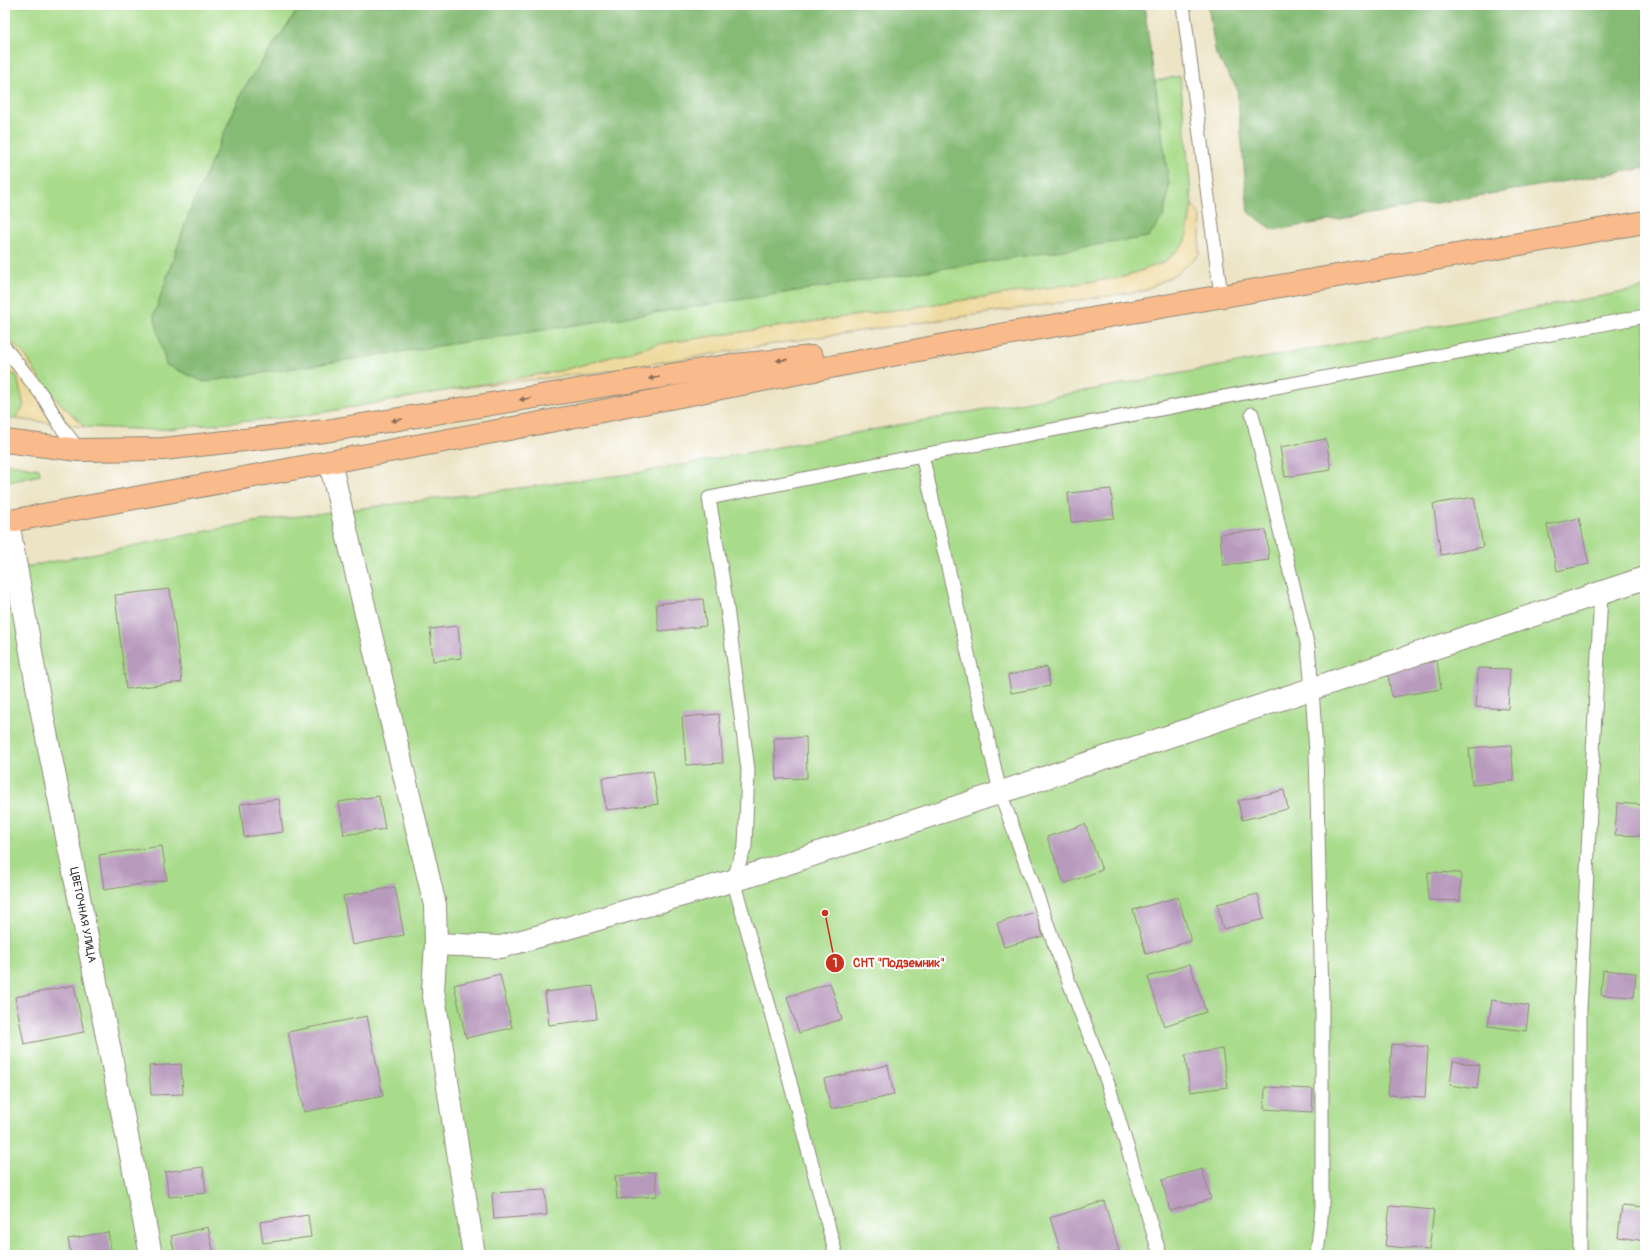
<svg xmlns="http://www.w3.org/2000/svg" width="1650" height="1260" font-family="Pangolin,sans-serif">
  <rect width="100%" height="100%" fill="#fff"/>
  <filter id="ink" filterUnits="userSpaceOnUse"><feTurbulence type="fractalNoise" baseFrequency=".025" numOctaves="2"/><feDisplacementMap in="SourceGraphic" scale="8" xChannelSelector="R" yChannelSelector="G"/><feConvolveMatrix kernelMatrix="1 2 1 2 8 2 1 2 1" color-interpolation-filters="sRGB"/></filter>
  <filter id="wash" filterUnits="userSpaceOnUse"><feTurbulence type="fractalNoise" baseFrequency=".012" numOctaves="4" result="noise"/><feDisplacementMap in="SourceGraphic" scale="16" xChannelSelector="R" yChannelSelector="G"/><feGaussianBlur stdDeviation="0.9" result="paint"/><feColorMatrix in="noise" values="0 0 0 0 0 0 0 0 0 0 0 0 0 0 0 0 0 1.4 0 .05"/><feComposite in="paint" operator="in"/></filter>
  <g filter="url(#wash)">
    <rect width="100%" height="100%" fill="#ece4c5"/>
    <g fill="#a8db8a" stroke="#6a835a">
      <path d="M 5,5 L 301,5 L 244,88 L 191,208 L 154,315 L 1169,185 L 1155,81 L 1180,76 L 1192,204 L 1186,242 L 1165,262 L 1124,277 L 659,344 L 560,371 L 302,416 L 155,430 L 85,427 L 58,401 L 36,374 L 26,356 L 5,336 Z"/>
      <path d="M 1645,288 L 1645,1255 L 5,1255 L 5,571 L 253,522 L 637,473 Z"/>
      <path d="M 5,369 L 17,376 L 24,406 L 15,419 L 5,419 Z"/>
      <path d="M 5,463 L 39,469 L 40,475 L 5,483 Z"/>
    </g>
    <g fill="#86bb76" stroke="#587350">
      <path d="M 301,5 L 1144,5 L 1169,185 L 1164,216 L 1148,237 L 204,382 L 166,365 L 154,315 L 191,208 L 244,88 Z"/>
      <path d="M 1208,5 L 1645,5 L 1645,168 L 1274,230 L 1248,212 L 1237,88 L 1216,55 Z"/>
    </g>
    <g fill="#eeda9e" stroke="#8c8264">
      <path d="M 1192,204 L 1201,217 L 1199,255 L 1178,273 L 1143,291 L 798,340 L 608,371 L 459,388 L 560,371 L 659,344 L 1124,277 L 1165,262 L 1186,242 Z"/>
      <path d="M 5,336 L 26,356 L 36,374 L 58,401 L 85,427 L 15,419 L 24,406 L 17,376 L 5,369 Z"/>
    </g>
    <g id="blocks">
      <g fill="#b89abd">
        <path d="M 1326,439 L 1331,470 L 1285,477 L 1280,447 Z"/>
        <path d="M 1111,489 L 1114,518 L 1071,522 L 1068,493 Z"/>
        <path d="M 1474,497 L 1483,547 L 1441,555 L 1433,504 Z"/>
        <path d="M 1579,518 L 1589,564 L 1557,571 L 1547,525 Z"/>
        <path d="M 1266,530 L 1269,560 L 1223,565 L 1220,534 Z"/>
        <path d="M 170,589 L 182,682 L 126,689 L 115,595 Z"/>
        <path d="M 703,599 L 706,626 L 659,631 L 656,604 Z"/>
        <path d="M 458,626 L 461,658 L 433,661 L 430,629 Z"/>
        <path d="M 1437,661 L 1441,689 L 1392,697 L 1387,670 Z"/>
        <path d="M 1047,667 L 1050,686 L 1011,693 L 1008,675 Z"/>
        <path d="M 1478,668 L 1510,669 L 1508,709 L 1476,707 Z"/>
        <path d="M 719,714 L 723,763 L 686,765 L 682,717 Z"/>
        <path d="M 806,737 L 807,778 L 776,779 L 774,738 Z"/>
        <path d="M 1511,745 L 1514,781 L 1472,785 L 1469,748 Z"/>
        <path d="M 653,771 L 658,804 L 606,810 L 602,778 Z"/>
        <path d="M 1284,790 L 1288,809 L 1242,820 L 1238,801 Z"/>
        <path d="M 379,796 L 385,829 L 344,835 L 339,802 Z"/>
        <path d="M 279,799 L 283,832 L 244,837 L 240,804 Z"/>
        <path d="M 1617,803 L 1645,805 L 1645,836 L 1615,835 Z"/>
        <path d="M 1085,824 L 1102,870 L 1064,884 L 1047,837 Z"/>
        <path d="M 162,846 L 167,880 L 104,890 L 99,855 Z"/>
        <path d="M 1428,872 L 1461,873 L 1460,901 L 1428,900 Z"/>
        <path d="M 395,887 L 404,935 L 352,945 L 343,896 Z"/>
        <path d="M 1258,894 L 1264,919 L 1223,929 L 1217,904 Z"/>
        <path d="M 1178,897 L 1191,941 L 1146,954 L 1133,910 Z"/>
        <path d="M 1036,912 L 1043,936 L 1004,947 L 997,923 Z"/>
        <path d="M 1190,964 L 1206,1012 L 1164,1026 L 1148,977 Z"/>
        <path d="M 1603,970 L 1636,973 L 1634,997 L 1601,995 Z"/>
        <path d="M 500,974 L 512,1028 L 466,1038 L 454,985 Z"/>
        <path d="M 830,983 L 842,1019 L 799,1033 L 787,997 Z"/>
        <path d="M 74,985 L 84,1032 L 24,1044 L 15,997 Z"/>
        <path d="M 593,986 L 597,1019 L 549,1025 L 545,992 Z"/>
        <path d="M 1492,1000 L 1529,1006 L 1526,1031 L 1488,1026 Z"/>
        <path d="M 367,1016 L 383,1096 L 304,1112 L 288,1032 Z"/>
        <path d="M 1392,1044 L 1428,1047 L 1425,1097 L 1388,1095 Z"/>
        <path d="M 1222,1049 L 1228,1087 L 1190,1092 L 1185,1055 Z"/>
        <path d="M 1453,1061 L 1480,1065 L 1477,1089 L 1450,1085 Z"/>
        <path d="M 181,1064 L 183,1094 L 151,1095 L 149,1066 Z"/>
        <path d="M 888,1065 L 894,1095 L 831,1109 L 824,1079 Z"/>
        <path d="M 1265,1087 L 1313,1089 L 1312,1112 L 1264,1109 Z"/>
        <path d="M 203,1167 L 206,1193 L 169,1197 L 165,1172 Z"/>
        <path d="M 1202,1169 L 1211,1199 L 1170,1211 L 1162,1180 Z"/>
        <path d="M 655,1172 L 657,1196 L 617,1199 L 615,1176 Z"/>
        <path d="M 545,1190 L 547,1215 L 494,1219 L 492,1193 Z"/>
        <path d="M 1104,1201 L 1119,1251 L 1107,1255 L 1062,1255 L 1050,1218 Z"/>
        <path d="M 1622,1205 L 1645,1207 L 1645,1241 L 1618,1237 Z"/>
        <path d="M 1390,1206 L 1434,1210 L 1429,1250 L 1385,1246 Z"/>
        <path d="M 308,1215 L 311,1237 L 263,1243 L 260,1222 Z"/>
        <path d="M 208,1227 L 214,1255 L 175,1255 L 171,1236 Z"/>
        <path d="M 108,1232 L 112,1255 L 71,1255 L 68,1239 Z"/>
      </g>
    </g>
  </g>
  <g filter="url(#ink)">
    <use href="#blocks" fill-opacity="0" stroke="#8c8878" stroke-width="1"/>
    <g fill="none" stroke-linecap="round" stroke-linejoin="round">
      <defs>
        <g id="service">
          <path d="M 1183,5 L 1221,296"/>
          <path d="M 5,348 L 42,395 L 62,428 L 79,450"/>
          <path d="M 1252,414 L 1308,647 L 1312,688 L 1316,753 L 1322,997 L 1322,1208 L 1317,1255"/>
          <path d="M 922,455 L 1000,792 L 1054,943 L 1108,1084 L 1160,1255"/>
          <path d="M 836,1255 L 778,1037 L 733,880 L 745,846 L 748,770 L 726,600 L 709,498 L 922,455 L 1645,316"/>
          <path d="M 1580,1255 L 1580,1009 L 1601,594"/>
        </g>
        <g id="minor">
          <path d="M 330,462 L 435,905 L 436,944 L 433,990 L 474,1255"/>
          <path d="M 8,522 L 40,703 L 151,1255"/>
          <path d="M 436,944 L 501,947 L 749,876 L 1645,578"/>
        </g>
        <g id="primary">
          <path d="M 5,441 L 79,450 L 163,449 L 325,431 L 726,366 L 812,357"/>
          <path d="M 5,522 L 519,427 L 960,342 L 1645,222"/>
        </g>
      </defs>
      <use href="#service" stroke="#8c8878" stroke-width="15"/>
      <use href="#minor" stroke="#8c8878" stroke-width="24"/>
      <use href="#primary" stroke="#8c8878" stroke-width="24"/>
      <use href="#service" stroke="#fff" stroke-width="13"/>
      <use href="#minor" stroke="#fff" stroke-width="22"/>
      <use href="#primary" stroke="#fabb8c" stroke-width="22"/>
    </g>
    <defs><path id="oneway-solid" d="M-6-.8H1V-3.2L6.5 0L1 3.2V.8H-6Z"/></defs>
    <g fill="#886c57">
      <use href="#oneway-solid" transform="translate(782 360) rotate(174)"/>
      <use href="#oneway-solid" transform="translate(654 378) rotate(171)"/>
      <use href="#oneway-solid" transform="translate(525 399) rotate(171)"/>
      <use href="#oneway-solid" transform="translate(397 420) rotate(171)"/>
    </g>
  </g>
  <g text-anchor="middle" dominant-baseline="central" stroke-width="4" stroke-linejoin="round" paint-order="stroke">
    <g font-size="11" fill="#2b2b2b" stroke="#fff">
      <text transform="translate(83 915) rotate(79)">ЦВЕТОЧНАЯ УЛИЦА</text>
    </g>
  </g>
  <path fill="none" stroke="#c8321e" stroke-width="1.5" d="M825 913L835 963"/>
  <g fill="#c8321e" stroke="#fff" stroke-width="1.5">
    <circle cx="825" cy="913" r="4"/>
    <circle cx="835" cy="963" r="10"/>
  </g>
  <g font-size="12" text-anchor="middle" font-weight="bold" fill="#fff">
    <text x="835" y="967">1</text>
  </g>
  <g font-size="12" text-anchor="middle" font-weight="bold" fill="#c8321e" stroke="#fff" stroke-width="4" stroke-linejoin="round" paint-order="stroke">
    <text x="899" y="967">СНТ "Подземник"</text>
  </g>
  <rect width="1650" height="1260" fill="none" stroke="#fff" stroke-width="20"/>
</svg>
